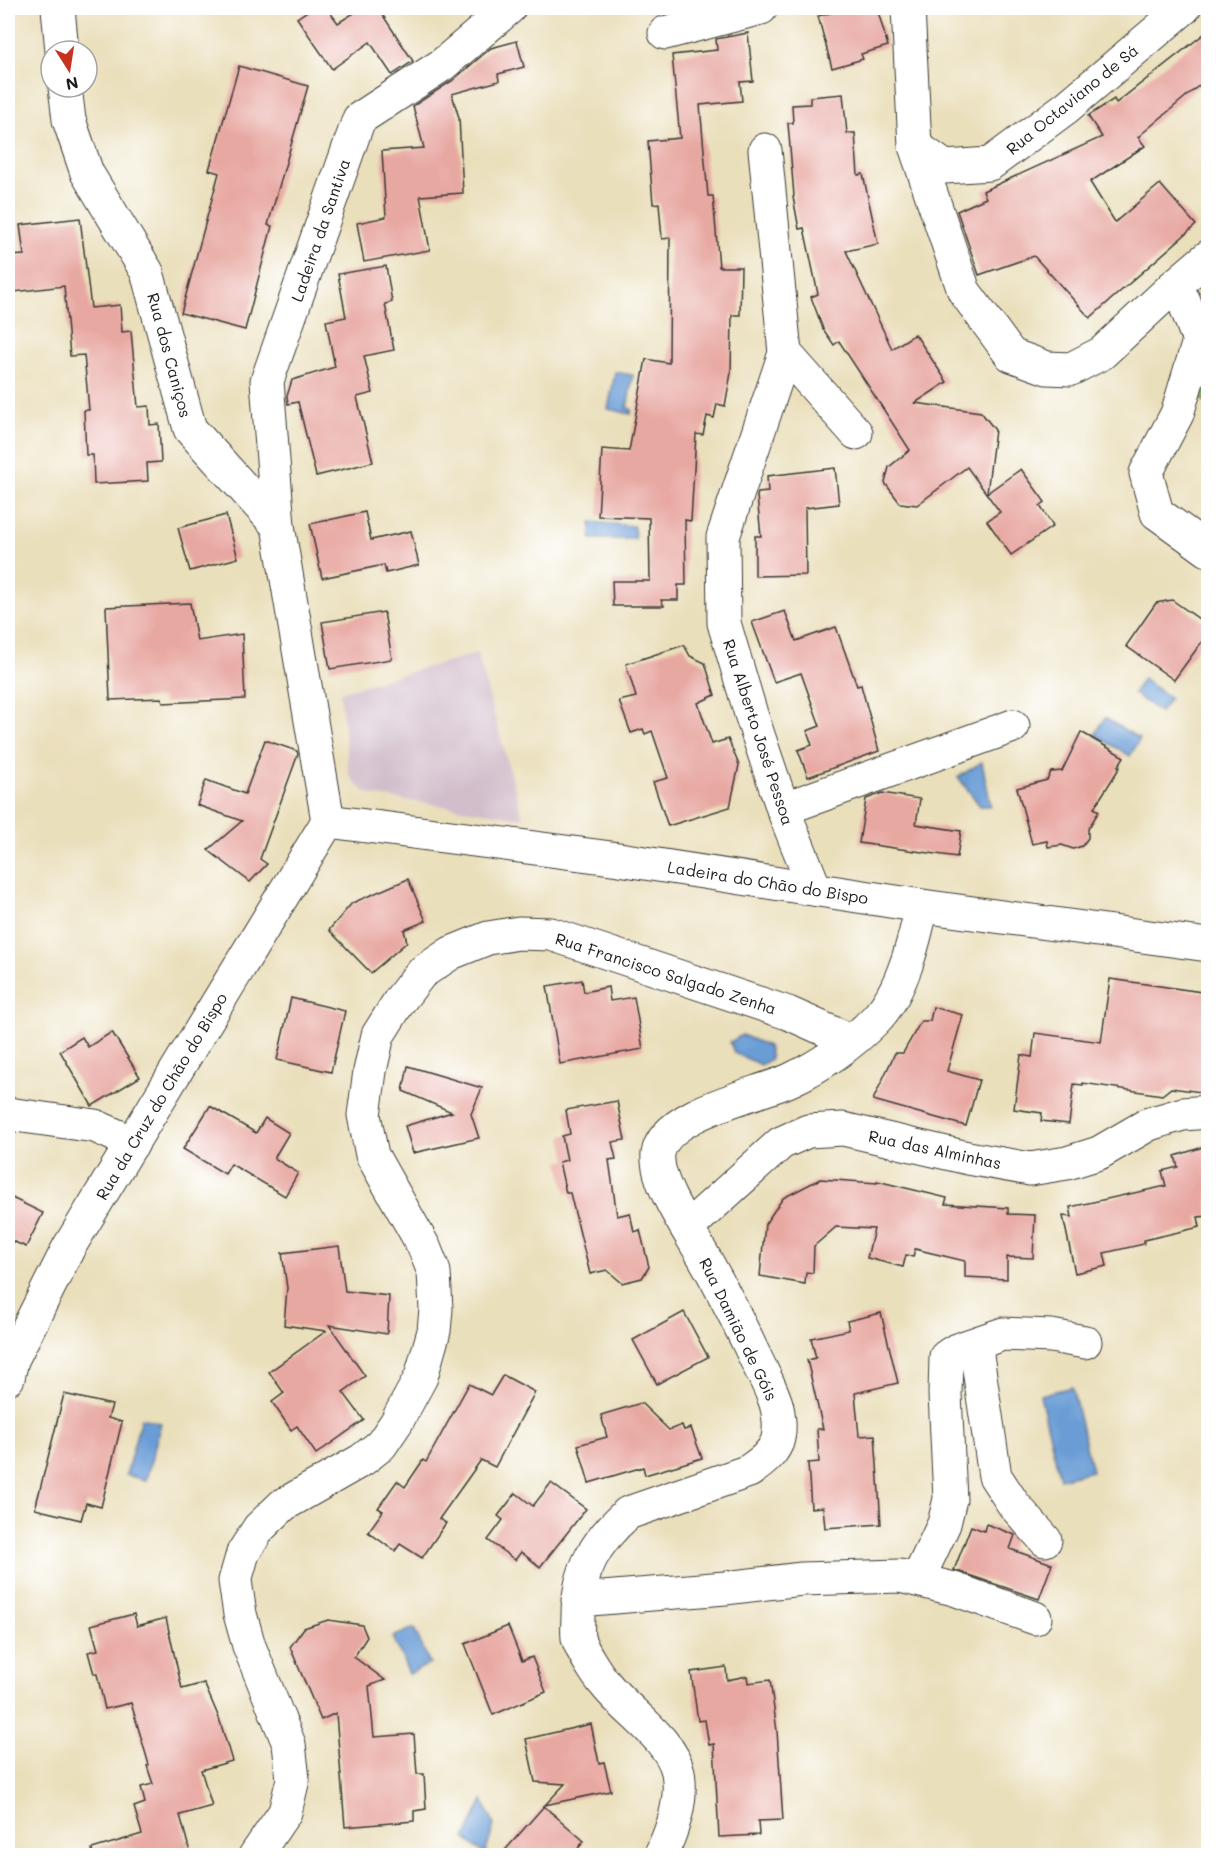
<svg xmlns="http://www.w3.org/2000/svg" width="1216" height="1863" font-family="Mali,sans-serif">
  <rect width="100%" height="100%" fill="#fff"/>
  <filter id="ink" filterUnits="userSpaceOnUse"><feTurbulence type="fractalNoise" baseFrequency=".0167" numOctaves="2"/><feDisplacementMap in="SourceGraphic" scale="12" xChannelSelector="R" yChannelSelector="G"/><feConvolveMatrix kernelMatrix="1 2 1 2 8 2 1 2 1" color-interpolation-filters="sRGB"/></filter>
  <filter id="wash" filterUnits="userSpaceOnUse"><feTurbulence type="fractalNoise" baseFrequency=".008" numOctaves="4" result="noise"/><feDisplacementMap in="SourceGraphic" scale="24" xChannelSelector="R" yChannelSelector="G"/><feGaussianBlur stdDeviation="1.35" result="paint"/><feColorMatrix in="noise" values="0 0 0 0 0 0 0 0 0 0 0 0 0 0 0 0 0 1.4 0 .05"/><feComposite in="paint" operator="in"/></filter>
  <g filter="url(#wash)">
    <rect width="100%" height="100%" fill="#eadfbb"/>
    <path fill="#d1bdcb" d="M 477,653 L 523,818 L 371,795 L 358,786 L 349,774 L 340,692 Z"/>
    <path fill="#86b873" stroke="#516a48" stroke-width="1.5" d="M 1208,369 L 1208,403 L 1200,399 Z"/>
    <g fill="#6b9dd6" stroke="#445c79" stroke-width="1.5">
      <path d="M 615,372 L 633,375 L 627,408 L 632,409 L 631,414 L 608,409 Z"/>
      <path d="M 591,522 L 634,526 L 635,539 L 591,539 Z"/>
      <path d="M 1143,679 L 1170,698 L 1160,712 L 1133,693 Z"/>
      <path d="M 1105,718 L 1140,739 L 1130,756 L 1095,735 Z"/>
      <path d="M 982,762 L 991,806 L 980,806 L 958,777 Z"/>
      <path d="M 742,1035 L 768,1046 L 771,1059 L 761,1065 L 734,1053 L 730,1042 Z"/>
      <path d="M 1072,1387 L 1092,1471 L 1060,1479 L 1040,1395 Z"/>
      <path d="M 141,1418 L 161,1423 L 146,1480 L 126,1475 Z"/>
      <path d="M 414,1628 L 430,1664 L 409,1674 L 393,1637 Z"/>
      <path d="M 483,1800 L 494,1825 L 485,1855 L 465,1838 Z"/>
    </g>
    <g id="blocks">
      <g fill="#e8a8a2">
        <path d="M 312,8 L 327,8 L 338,23 L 362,8 L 378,8 L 413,61 L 392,75 L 370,42 L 332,69 L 297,18 Z"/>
        <path d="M 850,8 L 877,8 L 888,46 L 861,54 L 863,59 L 832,68 L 818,16 Z"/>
        <path d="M 1209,30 L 1209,77 L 1138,137 L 1145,146 L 1090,182 L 1115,222 L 1160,184 L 1196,225 L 1090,318 L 1034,256 L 979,275 L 957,211 L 986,198 L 983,191 L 1102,137 L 1088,116 L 1114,99 L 1116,103 Z"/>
        <path d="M 748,33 L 753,81 L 740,82 L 742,101 L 700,105 L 708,196 L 713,196 L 719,267 L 741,267 L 740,315 L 732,315 L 731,373 L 725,406 L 717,404 L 714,418 L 707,416 L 703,435 L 696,434 L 691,521 L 685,520 L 686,585 L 678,585 L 678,600 L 661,600 L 664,606 L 613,606 L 612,581 L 650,581 L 649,518 L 598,516 L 602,449 L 629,451 L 646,359 L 669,363 L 670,238 L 662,239 L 659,203 L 653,204 L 648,141 L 680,138 L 672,55 L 717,50 L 716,39 Z"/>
        <path d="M 517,41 L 524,67 L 498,74 L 499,81 L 452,94 L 459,118 L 463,193 L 420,196 L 430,250 L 364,262 L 357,223 L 386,217 L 382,151 L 424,148 L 413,106 L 452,81 L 491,48 Z"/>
        <path d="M 239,66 L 308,86 L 268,225 L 272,226 L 245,330 L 181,313 L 219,173 L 209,170 Z"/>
        <path d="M 843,94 L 847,133 L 855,133 L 858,175 L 863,174 L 878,244 L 846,251 L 892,349 L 915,334 L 947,382 L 915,403 L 981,412 L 995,430 L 987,493 L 1021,469 L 1045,502 L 1040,506 L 1053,526 L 1011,555 L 987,521 L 1000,512 L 967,467 L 917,505 L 900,503 L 885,483 L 889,467 L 910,450 L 839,341 L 834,345 L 823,329 L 811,297 L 818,294 L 804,228 L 799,229 L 793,197 L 794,196 L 788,123 L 793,123 L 792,105 L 810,104 L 810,97 Z"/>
        <path d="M 80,218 L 91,308 L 120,305 L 122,332 L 131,331 L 138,407 L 149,406 L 150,425 L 159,424 L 161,462 L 147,463 L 148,481 L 94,484 L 93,455 L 86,455 L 84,410 L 89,410 L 84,355 L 70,356 L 64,286 L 14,292 L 10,256 L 24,255 L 20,225 Z"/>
        <path d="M 386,266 L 392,302 L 385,304 L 394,350 L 364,356 L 373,393 L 357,397 L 373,462 L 316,476 L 298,402 L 288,404 L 287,396 L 292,380 L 335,367 L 326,321 L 346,317 L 338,274 Z"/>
        <path d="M 835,468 L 839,504 L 805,508 L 806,575 L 755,576 L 755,536 L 761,536 L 757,496 L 758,493 L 768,492 L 767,476 Z"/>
        <path d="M 365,512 L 371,540 L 411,531 L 419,565 L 386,573 L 384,565 L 322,578 L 310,524 Z"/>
        <path d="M 226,515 L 238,558 L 190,571 L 178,528 Z"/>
        <path d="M 1172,600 L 1209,626 L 1209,632 L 1174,680 L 1126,646 L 1156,603 Z"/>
        <path d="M 190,603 L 197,641 L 242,634 L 245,699 L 163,703 L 162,698 L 110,700 L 106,607 Z"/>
        <path d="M 785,611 L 796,641 L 836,627 L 857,686 L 861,685 L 879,751 L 808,777 L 798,750 L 812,745 L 807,731 L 820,726 L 801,673 L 774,682 L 752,622 Z"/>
        <path d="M 384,612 L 392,659 L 330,669 L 322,622 Z"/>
        <path d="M 684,645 L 690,656 L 705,663 L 715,695 L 698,703 L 712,744 L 728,739 L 739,765 L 730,807 L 668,826 L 653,782 L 668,778 L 652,731 L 645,734 L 643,729 L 631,733 L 619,701 L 636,697 L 626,664 Z"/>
        <path d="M 1081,732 L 1124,757 L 1118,766 L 1120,767 L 1094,808 L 1099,811 L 1088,829 L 1088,838 L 1082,846 L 1073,849 L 1062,845 L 1048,847 L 1047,841 L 1032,844 L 1017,788 L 1047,780 L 1051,772 L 1062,771 Z"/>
        <path d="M 265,740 L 297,751 L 298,754 L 260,859 L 267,864 L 250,882 L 208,850 L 242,821 L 197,805 L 206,780 L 245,794 Z"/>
        <path d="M 882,793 L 920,799 L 916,824 L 961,831 L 957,857 L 859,843 L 866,799 Z"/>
        <path d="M 408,879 L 426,921 L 404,930 L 407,942 L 371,973 L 329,930 L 352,903 Z"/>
        <path d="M 1110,979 L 1209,993 L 1209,1093 L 1171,1088 L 1162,1095 L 1083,1083 L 1083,1085 L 1074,1084 L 1069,1124 L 1041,1121 L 1042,1113 L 1014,1109 L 1021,1055 L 1032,1057 L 1035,1033 L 1101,1042 Z"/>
        <path d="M 582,980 L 584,992 L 608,987 L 610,1001 L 634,997 L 643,1049 L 560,1064 L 547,986 Z"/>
        <path d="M 291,998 L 345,1011 L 331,1072 L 277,1060 Z"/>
        <path d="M 933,1007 L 963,1015 L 947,1071 L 979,1080 L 966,1126 L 873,1100 L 895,1053 L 903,1053 L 921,1021 L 930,1021 Z"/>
        <path d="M 112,1032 L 140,1077 L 92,1106 L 60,1051 L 82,1037 L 88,1047 Z"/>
        <path d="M 408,1066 L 482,1088 L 471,1114 L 479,1138 L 413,1153 L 405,1126 L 452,1112 L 403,1091 Z"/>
        <path d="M 617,1101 L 625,1140 L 612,1142 L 616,1159 L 609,1160 L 617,1216 L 630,1213 L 634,1232 L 640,1230 L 649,1267 L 642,1278 L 622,1283 L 607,1270 L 590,1274 L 570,1193 L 566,1193 L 559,1162 L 567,1160 L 562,1136 L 570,1134 L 566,1110 Z"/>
        <path d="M 210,1106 L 256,1133 L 265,1118 L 289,1133 L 274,1158 L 298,1173 L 285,1196 L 231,1164 L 225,1174 L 183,1149 Z"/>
        <path d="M 1209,1145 L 1209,1216 L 1198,1217 L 1200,1227 L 1144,1240 L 1144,1244 L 1104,1253 L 1107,1266 L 1075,1273 L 1063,1216 L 1072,1217 L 1070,1207 L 1166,1186 L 1162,1171 L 1178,1167 L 1175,1156 Z"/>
        <path d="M 820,1179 L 877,1183 L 877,1181 L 947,1198 L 945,1204 L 1008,1208 L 1008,1214 L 1035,1215 L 1033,1258 L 1007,1257 L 1007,1279 L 965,1277 L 965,1261 L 915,1249 L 913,1257 L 906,1255 L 903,1267 L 867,1258 L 874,1229 L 836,1227 L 814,1246 L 813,1273 L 806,1272 L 805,1284 L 760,1276 L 765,1224 L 783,1198 Z"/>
        <path d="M 8,1196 L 43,1213 L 26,1247 L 8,1239 Z"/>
        <path d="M 339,1246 L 345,1291 L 389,1296 L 387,1334 L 329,1325 L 365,1376 L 343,1392 L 364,1420 L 316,1454 L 297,1426 L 291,1430 L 272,1402 L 284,1393 L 269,1372 L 326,1331 L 284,1325 L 287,1288 L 282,1253 Z"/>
        <path d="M 684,1312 L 708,1357 L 657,1384 L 633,1340 Z"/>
        <path d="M 881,1313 L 898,1383 L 855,1393 L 859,1436 L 875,1435 L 881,1524 L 825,1528 L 823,1507 L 811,1508 L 808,1463 L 819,1462 L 817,1429 L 823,1429 L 807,1360 L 816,1358 L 811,1338 L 849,1330 L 847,1321 Z"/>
        <path d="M 503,1375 L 535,1392 L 495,1467 L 481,1460 L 439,1519 L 446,1523 L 422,1558 L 400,1544 L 395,1551 L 368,1532 L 383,1511 L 378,1508 L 397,1481 L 405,1487 L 423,1460 L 426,1462 L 469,1384 L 491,1395 Z"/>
        <path d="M 64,1394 L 112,1405 L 108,1418 L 122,1422 L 101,1507 L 86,1503 L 81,1520 L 35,1509 Z"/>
        <path d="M 641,1403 L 669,1430 L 682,1425 L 684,1430 L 691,1428 L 702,1458 L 645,1475 L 643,1467 L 589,1483 L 578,1445 L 607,1437 L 601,1415 Z"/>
        <path d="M 551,1483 L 586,1509 L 540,1567 L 521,1552 L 515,1560 L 488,1540 L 503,1520 L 498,1516 L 516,1493 L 533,1506 Z"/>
        <path d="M 986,1524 L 1015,1535 L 1010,1549 L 1052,1564 L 1039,1599 L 954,1570 L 971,1526 L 984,1531 Z"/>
        <path d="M 134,1614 L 137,1626 L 166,1618 L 182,1689 L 204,1683 L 219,1718 L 232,1761 L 201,1770 L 212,1806 L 180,1815 L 191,1856 L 93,1856 L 92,1849 L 142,1834 L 134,1807 L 145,1803 L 141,1787 L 153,1784 L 147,1766 L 149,1765 L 131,1703 L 105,1709 L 97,1674 L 94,1674 L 88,1652 L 98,1650 L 91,1625 Z"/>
        <path d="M 328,1620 L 362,1625 L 367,1637 L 354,1657 L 385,1680 L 369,1686 L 374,1737 L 414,1734 L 417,1774 L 424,1774 L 426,1809 L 414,1811 L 414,1821 L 345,1827 L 336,1713 L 321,1720 L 290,1647 L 304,1628 Z"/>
        <path d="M 508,1626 L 522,1661 L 532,1657 L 546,1692 L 493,1715 L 465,1644 Z"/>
        <path d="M 726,1667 L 727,1680 L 747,1676 L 748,1683 L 770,1680 L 777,1731 L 783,1820 L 758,1821 L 759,1835 L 719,1837 L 714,1744 L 709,1745 L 705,1720 L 698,1721 L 691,1672 Z"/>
        <path d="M 591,1724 L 599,1763 L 604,1762 L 611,1791 L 545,1805 L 565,1784 L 535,1782 L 526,1739 Z"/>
        <path d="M 544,1806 L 584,1841 L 572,1856 L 500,1856 Z"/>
      </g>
    </g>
  </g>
  <g filter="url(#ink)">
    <use href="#blocks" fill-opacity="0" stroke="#3b3934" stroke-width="1.5"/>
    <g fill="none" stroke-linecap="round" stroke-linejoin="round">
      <defs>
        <g id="minor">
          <path d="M 58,8 L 62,51"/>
          <path d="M 908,8 L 915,146 L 945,167 L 990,164 L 1067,107 L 1184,8"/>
          <path d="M 665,33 L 761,8"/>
          <path d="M 65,87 L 69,120 L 87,173 L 147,272 L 190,429 L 278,526 L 328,821"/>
          <path d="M 915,146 L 964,291 L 1011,355 L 1047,368 L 1071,369 L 1102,353 L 1174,286 L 1208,257"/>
          <path d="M 765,150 L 785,353 L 723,537 L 724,623 L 751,714 L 783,809 L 815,889"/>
          <path d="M 1174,286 L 1184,301 L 1199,341 L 1177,414 L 1146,473 L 1157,513 L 1208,550"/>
          <path d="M 785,353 L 856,433"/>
          <path d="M 278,526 L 267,381 L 359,119 L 442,65 L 509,8"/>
          <path d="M 783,809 L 1013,726"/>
          <path d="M 328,821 L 619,859 L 922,906 L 1208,945"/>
          <path d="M 8,1114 L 95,1126 L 133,1143"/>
          <path d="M 687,1228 L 781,1143 L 808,1131 L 843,1129 L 968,1158 L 1030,1169 L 1067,1163 L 1099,1153 L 1149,1124 L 1183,1114 L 1208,1112"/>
          <path d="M 965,1347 L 1003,1334 L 1051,1336 L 1085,1342"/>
          <path d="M 8,1378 L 12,1360 L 69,1247 L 328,821"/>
          <path d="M 918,1579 L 944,1524 L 950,1499 L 945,1394 L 946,1357 C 956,1349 963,1347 976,1349 L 995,1476 L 1014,1505 L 1045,1540"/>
          <path d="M 578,1600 L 725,1588 L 802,1579 L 900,1576 L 954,1589 L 1035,1618"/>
          <path d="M 255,1856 L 285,1812 L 293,1779 L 289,1744 L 249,1646 L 240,1614 L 235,1581 L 243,1553 L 259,1528 L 283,1505 L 362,1460 L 381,1445 L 396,1423 L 421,1377 L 434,1331 L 436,1309 L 434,1272 L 424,1247 L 372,1155 L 364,1115 L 370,1071 L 378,1035 L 400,1000 L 421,973 L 451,953 L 488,938 L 519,933 L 551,934 L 788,1013 L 851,1041"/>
          <path d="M 660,1856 C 673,1830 683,1801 678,1772 C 671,1739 626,1711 606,1685 C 597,1675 582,1651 578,1638 C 577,1631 578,1622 578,1615 C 578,1571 595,1542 628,1513 L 749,1471 C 760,1463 771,1456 777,1442 C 781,1430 779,1410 774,1398 C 769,1384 761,1370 755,1357 C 738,1321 721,1286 701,1252 C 687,1228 655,1181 658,1154 C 664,1112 759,1095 792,1079 C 822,1065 853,1043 876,1019 C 902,992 914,942 922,906"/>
        </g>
      </defs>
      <use href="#minor" stroke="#3b3934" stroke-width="35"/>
      <use href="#minor" stroke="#fff" stroke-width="33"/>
    </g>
  </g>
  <g text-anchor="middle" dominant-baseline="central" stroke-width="4.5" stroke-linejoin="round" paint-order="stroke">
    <g font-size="16" fill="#1c1c1c" stroke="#fff">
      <text transform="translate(1072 99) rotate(-39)">Rua Octaviano de Sá</text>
      <text transform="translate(320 230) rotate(-71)">Ladeira da Santiva</text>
      <text transform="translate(170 355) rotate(75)">Rua dos Caniços</text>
      <text transform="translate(759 732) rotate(72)">Rua Alberto José Pessoa</text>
      <text transform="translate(768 882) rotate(9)">Ladeira do Chão do Bispo</text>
      <text transform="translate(666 973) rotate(18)">Rua Francisco Salgado Zenha</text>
      <text transform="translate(161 1096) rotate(-59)">Rua da Cruz do Chão do Bispo</text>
      <text transform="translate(935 1149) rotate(12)">Rua das Alminhas</text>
      <text transform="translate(739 1329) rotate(64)">Rua Damião de Góis</text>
    </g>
  </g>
  <rect width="1216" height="1863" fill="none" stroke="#fff" stroke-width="30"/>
  <g transform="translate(69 69) rotate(168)"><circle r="28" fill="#ffffff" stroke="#a4a4a4" stroke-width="1.5"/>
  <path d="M0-4.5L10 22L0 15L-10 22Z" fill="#c8321e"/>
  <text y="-9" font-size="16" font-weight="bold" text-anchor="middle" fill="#1c1c1c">N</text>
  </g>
</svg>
